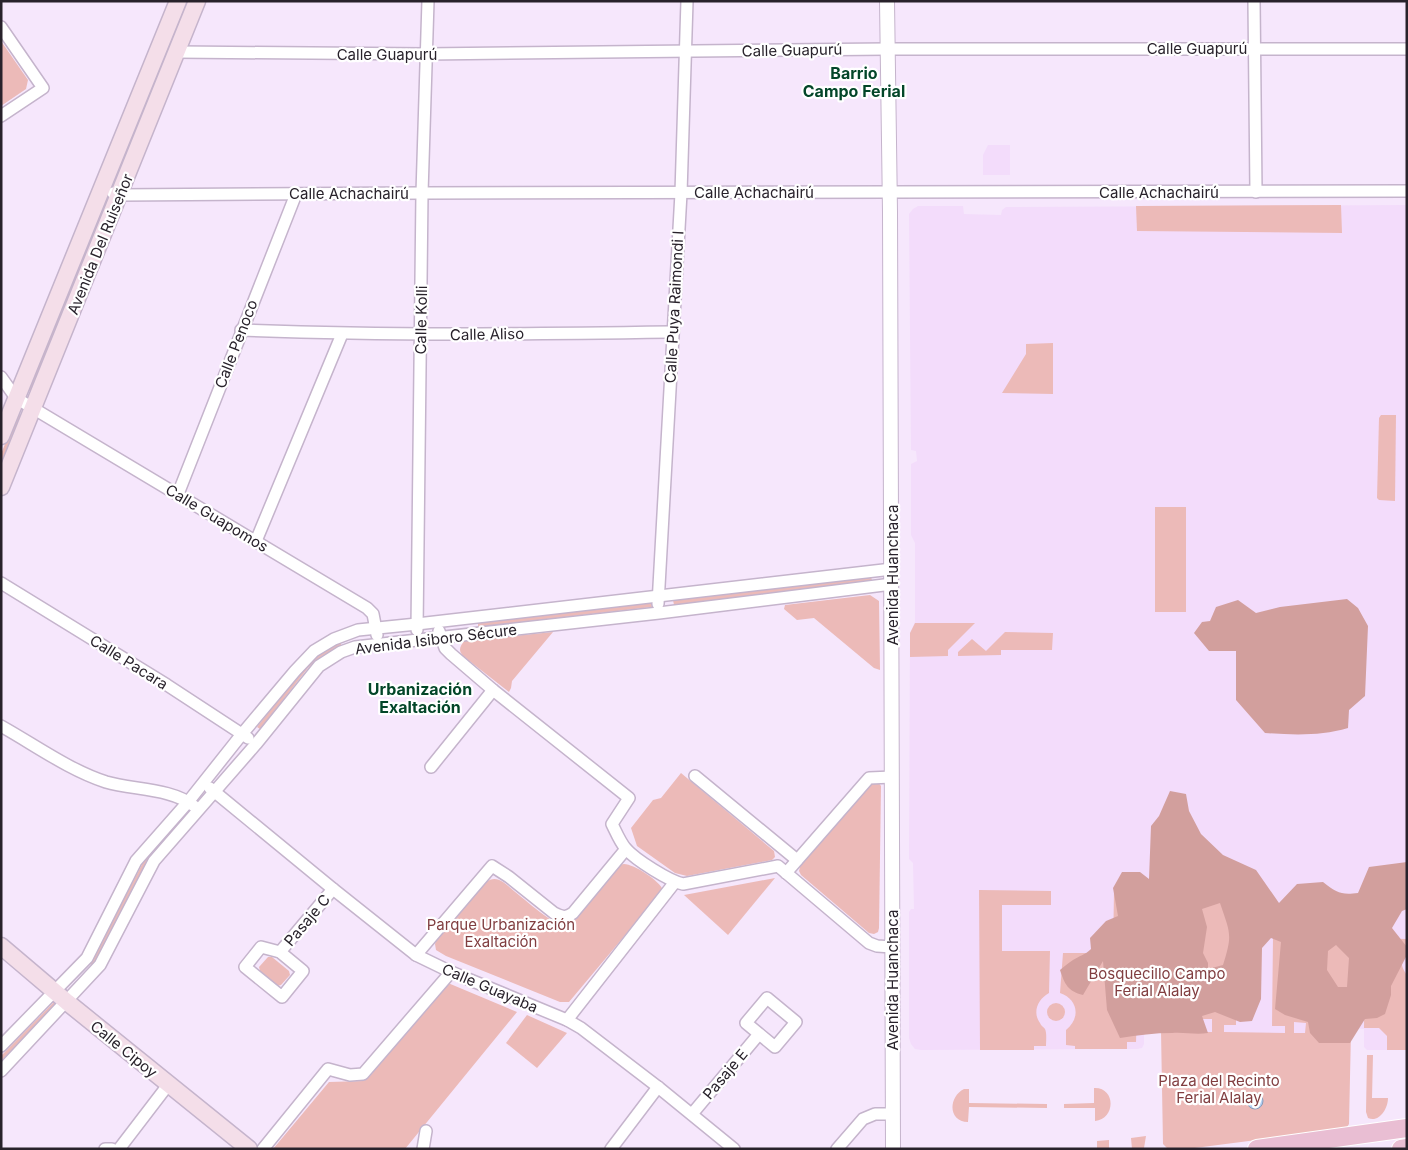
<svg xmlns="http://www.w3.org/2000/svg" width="1408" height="1150" font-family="Inter,sans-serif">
  <rect width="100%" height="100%" fill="#f6e7fc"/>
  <g fill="#f3dcfb">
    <path d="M 988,145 L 1010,145 L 1010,175 L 983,175 L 983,155 Z"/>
    <path d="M 1407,205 L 1407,1050 L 1367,1050 L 1364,1047 L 1364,1029 L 1352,1028 L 1305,1033 L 1164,1033 L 1144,1031 L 1144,1044 L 1142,1048 L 1137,1049 L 921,1050 L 915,1049 L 911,1044 L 909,1038 L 909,912 L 911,909 L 914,909 L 913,863 L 909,859 L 910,633 L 915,622 L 915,543 L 911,535 L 911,464 L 917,461 L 916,451 L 911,450 L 909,214 L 913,209 L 918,206 L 963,206 L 964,214 L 1001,215 L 1002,210 L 1006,207 Z"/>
  </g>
  <g fill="#ecbab8" fill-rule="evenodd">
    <path d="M 184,1 L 191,1 L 118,181 L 112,179 Z"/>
    <path d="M 1,41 L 28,80 L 26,89 L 1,106 Z"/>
    <path d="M 104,203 L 110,206 L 33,392 L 27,390 Z"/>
    <path d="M 1341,205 L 1342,233 L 1137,231 L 1136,206 Z"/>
    <path d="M 1053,343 L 1053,394 L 1002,393 L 1026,354 L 1026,344 Z"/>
    <path d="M 17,414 L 23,417 L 1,470 L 1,454 Z"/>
    <path d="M 1381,415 L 1396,415 L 1395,501 L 1379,500 L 1377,498 L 1379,418 Z"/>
    <rect x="1155" y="507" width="31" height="105"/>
    <path d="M 871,576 L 872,581 L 674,605 L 673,600 Z"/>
    <path d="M 870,595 L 879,601 L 880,670 L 874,668 L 814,618 L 797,620 L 784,609 L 785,605 Z"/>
    <path d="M 651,603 L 652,607 L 478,627 L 478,623 Z"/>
    <path d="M 915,623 L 975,623 L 948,650 L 948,656 L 910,657 L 910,633 Z"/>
    <path d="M 553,632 L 512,681 L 511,688 L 509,692 L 463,656 C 458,650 460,647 464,641 Z"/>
    <path d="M 1005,632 L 1053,633 L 1052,650 L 1001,650 L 1001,655 L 958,656 L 958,652 L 972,639 L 986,651 Z"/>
    <path d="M 341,642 L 341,646 L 322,656 L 308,668 L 260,729 L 257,727 L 303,669 L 319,653 Z"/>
    <path d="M 681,773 L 774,851 L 775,857 L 772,860 L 687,876 L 675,873 L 637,846 L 631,828 L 653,800 L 661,798 Z"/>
    <path d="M 872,782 L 878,782 L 881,786 L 879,928 L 878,932 L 874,934 L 869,933 L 801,875 L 799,871 L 801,863 Z"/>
    <path d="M 148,853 L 152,855 L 94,966 L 90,964 Z"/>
    <path d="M 624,864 C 634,864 660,881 663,890 L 569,1002 L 560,1002 L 446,956 L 436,950 L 435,944 L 437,939 L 486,882 C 492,878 497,878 503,882 C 514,890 550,923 562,925 C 566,925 569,924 573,921 L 619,865 Z"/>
    <path d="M 775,878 L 728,935 L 684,895 Z"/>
    <path d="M 1237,885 L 1236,1025 L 1224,1025 L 1224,1032 L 1285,1033 L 1285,1026 L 1272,1026 L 1273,937 L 1353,938 L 1349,1124 L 1347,1127 L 1341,1129 L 1187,1149 L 1168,1149 L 1163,1144 L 1161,1031 L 1152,890 ZM 1201,1019 L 1212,1019 L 1212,1032 L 1201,1032 ZM 1294,1022 L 1306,1023 L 1305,1033 L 1294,1033 Z"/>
    <path d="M 979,890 L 1051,891 L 1051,905 L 1002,905 L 1002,951 L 1050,951 L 1049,993 C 1038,999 1032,1012 1040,1023 C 1041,1026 1044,1027 1045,1029 C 1047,1033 1046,1041 1046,1046 L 1034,1046 L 1034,1050 L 980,1050 Z"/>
    <path d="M 1114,891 L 1141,891 L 1136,1042 L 1127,1042 L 1127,1049 L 1075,1049 L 1075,1046 L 1066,1045 L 1066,1030 C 1081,1018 1078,999 1060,993 L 1063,953 L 1113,953 Z"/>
    <path d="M 1365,938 L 1407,939 C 1407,954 1395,959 1407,975 L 1407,1050 L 1387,1050 L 1387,1036 L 1379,1028 L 1364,1028 Z"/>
    <path d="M 268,957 L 272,957 L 289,971 L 290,975 L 281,985 L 277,986 L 260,971 L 259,967 Z"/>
    <path d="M 448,983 L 517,1012 L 405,1149 L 273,1149 L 329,1082 L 363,1081 L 370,1076 Z"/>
    <path d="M 56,1000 L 58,1002 L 1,1061 L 1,1056 Z"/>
    <circle cx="1056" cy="1012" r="9"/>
    <path d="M 527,1015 L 567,1033 L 537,1068 L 506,1043 Z"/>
    <path d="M 1367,1055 L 1373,1055 L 1372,1098 L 1388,1098 C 1388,1109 1379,1123 1368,1118 L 1366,1112 Z"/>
    <path d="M 1094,1088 C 1116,1087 1116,1119 1095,1121 L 1095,1108 L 1064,1108 L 1064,1104 L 1094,1103 Z"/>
    <path d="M 964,1089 L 969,1089 L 969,1103 L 1047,1104 L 1047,1108 L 969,1107 L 968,1122 C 948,1122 948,1097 964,1089 Z"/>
    <path d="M 1146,1136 L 1144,1148 L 1132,1149 L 1131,1138 Z"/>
    <path d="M 1109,1140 L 1109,1149 L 1097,1149 L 1097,1141 Z"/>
  </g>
  <g fill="#d29f9d" fill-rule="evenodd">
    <path d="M 1347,599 L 1358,608 L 1368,626 L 1365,696 L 1349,710 L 1348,728 C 1321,736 1294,735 1265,733 L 1236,700 L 1236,651 L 1209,651 L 1194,633 L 1202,622 L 1210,621 L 1216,607 L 1238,600 L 1256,613 L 1280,607 Z"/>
    <path d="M 1170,791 L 1186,794 L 1189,811 L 1201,834 L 1223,855 L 1256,870 L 1279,903 L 1297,884 L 1323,882 C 1337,893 1341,895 1358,893 L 1369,867 L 1407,862 L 1407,909 L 1402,911 L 1392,928 L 1407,947 L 1407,955 L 1391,986 L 1391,995 L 1385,1014 L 1377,1018 L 1365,1019 L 1350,1043 L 1319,1043 L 1310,1033 L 1308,1022 L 1285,1015 L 1275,1009 L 1281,942 L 1271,938 L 1262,948 L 1261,999 L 1252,1021 L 1240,1022 L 1215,1012 L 1202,1016 L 1208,1033 C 1195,1035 1185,1032 1172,1033 C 1155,1033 1138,1035 1120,1038 L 1107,1010 L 1103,961 L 1083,995 C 1068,991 1065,985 1060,970 C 1064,967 1068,963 1073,960 C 1079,956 1085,955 1091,949 L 1090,938 L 1106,921 L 1118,916 L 1113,888 L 1122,872 L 1140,872 L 1149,879 L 1151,826 L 1159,816 ZM 1220,903 C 1230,933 1233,934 1223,965 L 1208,969 L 1208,963 L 1203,953 L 1207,927 L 1202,909 ZM 1336,945 L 1349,958 L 1347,987 L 1338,987 L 1327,970 L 1328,951 Z"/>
  </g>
  <circle fill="#b0cff4" stroke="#879bb8" cx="1255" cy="1101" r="8"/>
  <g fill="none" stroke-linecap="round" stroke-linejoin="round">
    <defs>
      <g id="minor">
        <path d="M 1254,1 L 1256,192"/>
        <path d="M 1,27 L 43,88 L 1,116"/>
        <path d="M 177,52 L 426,54 L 887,49 L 1407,49"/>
        <path d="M 113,193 L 120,195 L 422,193 L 1407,191"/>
        <path d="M 241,330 C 385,336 528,334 672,332"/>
        <path d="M 1,377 L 16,398 L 367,608 L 373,614 L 377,635"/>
        <path d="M 178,494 L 296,194"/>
        <path d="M 256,541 L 342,334"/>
        <path d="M 1,583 L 167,685 L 248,738"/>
        <path d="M 658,604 L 681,193 L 687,1"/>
        <path d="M 417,630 L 422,193 L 428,1"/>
        <path d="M 439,631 L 445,648 L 451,654 L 493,690 L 629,798 L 612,824 C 616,832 620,842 626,849 C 636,860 669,881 683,884 L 778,866 L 869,943 L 877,946 L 892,947"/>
        <path d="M 1,726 C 35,745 69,770 106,782 C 133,790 171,788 194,806"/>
        <path d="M 431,767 L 493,690"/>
        <path d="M 695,776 L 797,860"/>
        <path d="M 210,788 L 333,889 L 416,955 L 451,972 L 567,1020 L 581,1028 L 658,1087 L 734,1149"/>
        <path d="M 786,873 L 869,778 L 892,777"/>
        <path d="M 261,947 L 280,952 L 303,971 L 282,997 L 245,967 Z"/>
        <path d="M 280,952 L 333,889"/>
        <path d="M 416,955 L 492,866 L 509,877 L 554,913 C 562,917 566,918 573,913 L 626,849"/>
        <path d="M 767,998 L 796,1022 L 775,1047 L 746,1023 Z"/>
        <path d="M 567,1020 L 675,882"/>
        <path d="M 1,1046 L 87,958 L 136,861 L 188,802 L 242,734 L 295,671 L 314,651 L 334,639 L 358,630 L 417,624 L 892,569"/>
        <path d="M 1,1071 L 100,965 L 154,861 L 256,744 L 319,666 L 341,652 L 355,647 L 659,613 L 892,584"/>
        <path d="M 692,1114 L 759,1034"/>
        <path d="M 105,1149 L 112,1149"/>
        <path d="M 119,1149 L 168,1085"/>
        <path d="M 263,1149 L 328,1069 L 350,1075 L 363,1074 L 451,972"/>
        <path d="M 423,1149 L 426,1131"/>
        <path d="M 611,1149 L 658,1087"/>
        <path d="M 837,1149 L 863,1119 L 875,1114 L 892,1114"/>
      </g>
      <path id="tertiary" d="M 887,1 L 890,212 L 893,1149"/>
      <g id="secondary">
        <path d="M 1,436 L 178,1"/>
        <path d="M 1,487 L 197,1"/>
        <path d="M 1,946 L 67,1002 L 249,1149"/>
      </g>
      <g id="primary">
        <path d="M 1257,1149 L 1407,1128"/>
        <path d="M 1401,1149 L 1407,1148"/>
      </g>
    </defs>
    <use href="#minor" stroke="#c5b4cc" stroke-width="14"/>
    <use href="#tertiary" stroke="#c5b4cc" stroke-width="16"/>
    <use href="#secondary" stroke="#c5b4cc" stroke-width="19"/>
    <use href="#primary" stroke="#fff" stroke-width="20"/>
    <use href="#minor" stroke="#fff" stroke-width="11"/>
    <use href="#tertiary" stroke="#fff" stroke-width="14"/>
    <use href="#secondary" stroke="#f4dee9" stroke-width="16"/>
    <use href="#primary" stroke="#e9bed3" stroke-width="18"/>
  </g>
  <g text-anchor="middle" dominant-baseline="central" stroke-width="4.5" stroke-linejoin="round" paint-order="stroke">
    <g font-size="15" fill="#28222b" stroke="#fff">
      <text x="1197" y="48">Calle Guapurú</text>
      <text transform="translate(792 50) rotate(-1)">Calle Guapurú</text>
      <text x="387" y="54">Calle Guapurú</text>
      <text x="754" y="192">Calle Achachairú</text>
      <text x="1159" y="192">Calle Achachairú</text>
      <text x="349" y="193">Calle Achachairú</text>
      <text transform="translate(100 244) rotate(-68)">Avenida Del Ruiseñor</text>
      <text transform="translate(674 307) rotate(-87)">Calle Puya Raimondi I</text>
      <text transform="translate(421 320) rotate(-89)">Calle Kolli</text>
      <text transform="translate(487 334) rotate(-1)">Calle Aliso</text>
      <text transform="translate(236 344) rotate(-69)">Calle Penoco</text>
      <text transform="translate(217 518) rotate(31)">Calle Guapomos</text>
      <text transform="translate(892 575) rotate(-90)">Avenida Huanchaca</text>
      <text transform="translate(436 639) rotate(-7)">Avenida Isiboro Sécure</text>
      <text transform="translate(129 662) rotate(32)">Calle Pacara</text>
      <text transform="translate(307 920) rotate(-50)">Pasaje C</text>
      <text transform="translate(892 980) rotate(-90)">Avenida Huanchaca</text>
      <text transform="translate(490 988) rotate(23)">Calle Guayaba</text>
      <text transform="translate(124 1049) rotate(39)">Calle Cipoy</text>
      <text transform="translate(725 1074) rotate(-50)">Pasaje E</text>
    </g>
    <g font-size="15" fill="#813e40" stroke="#fff">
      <text x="501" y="924">Parque Urbanización<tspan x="501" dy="17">Exaltación</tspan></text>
      <text x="1157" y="973">Bosquecillo Campo<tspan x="1157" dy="17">Ferial Alalay</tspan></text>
      <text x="1219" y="1080">Plaza del Recinto<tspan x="1219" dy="17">Ferial Alalay</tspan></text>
    </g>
    <g font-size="16" font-weight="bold" fill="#034629" stroke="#fff">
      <text x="854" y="73">Barrio<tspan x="854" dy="18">Campo Ferial</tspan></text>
      <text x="420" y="689">Urbanización<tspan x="420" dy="18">Exaltación</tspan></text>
    </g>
  </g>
  <rect width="1408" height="1150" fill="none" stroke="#28222b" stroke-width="5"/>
</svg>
